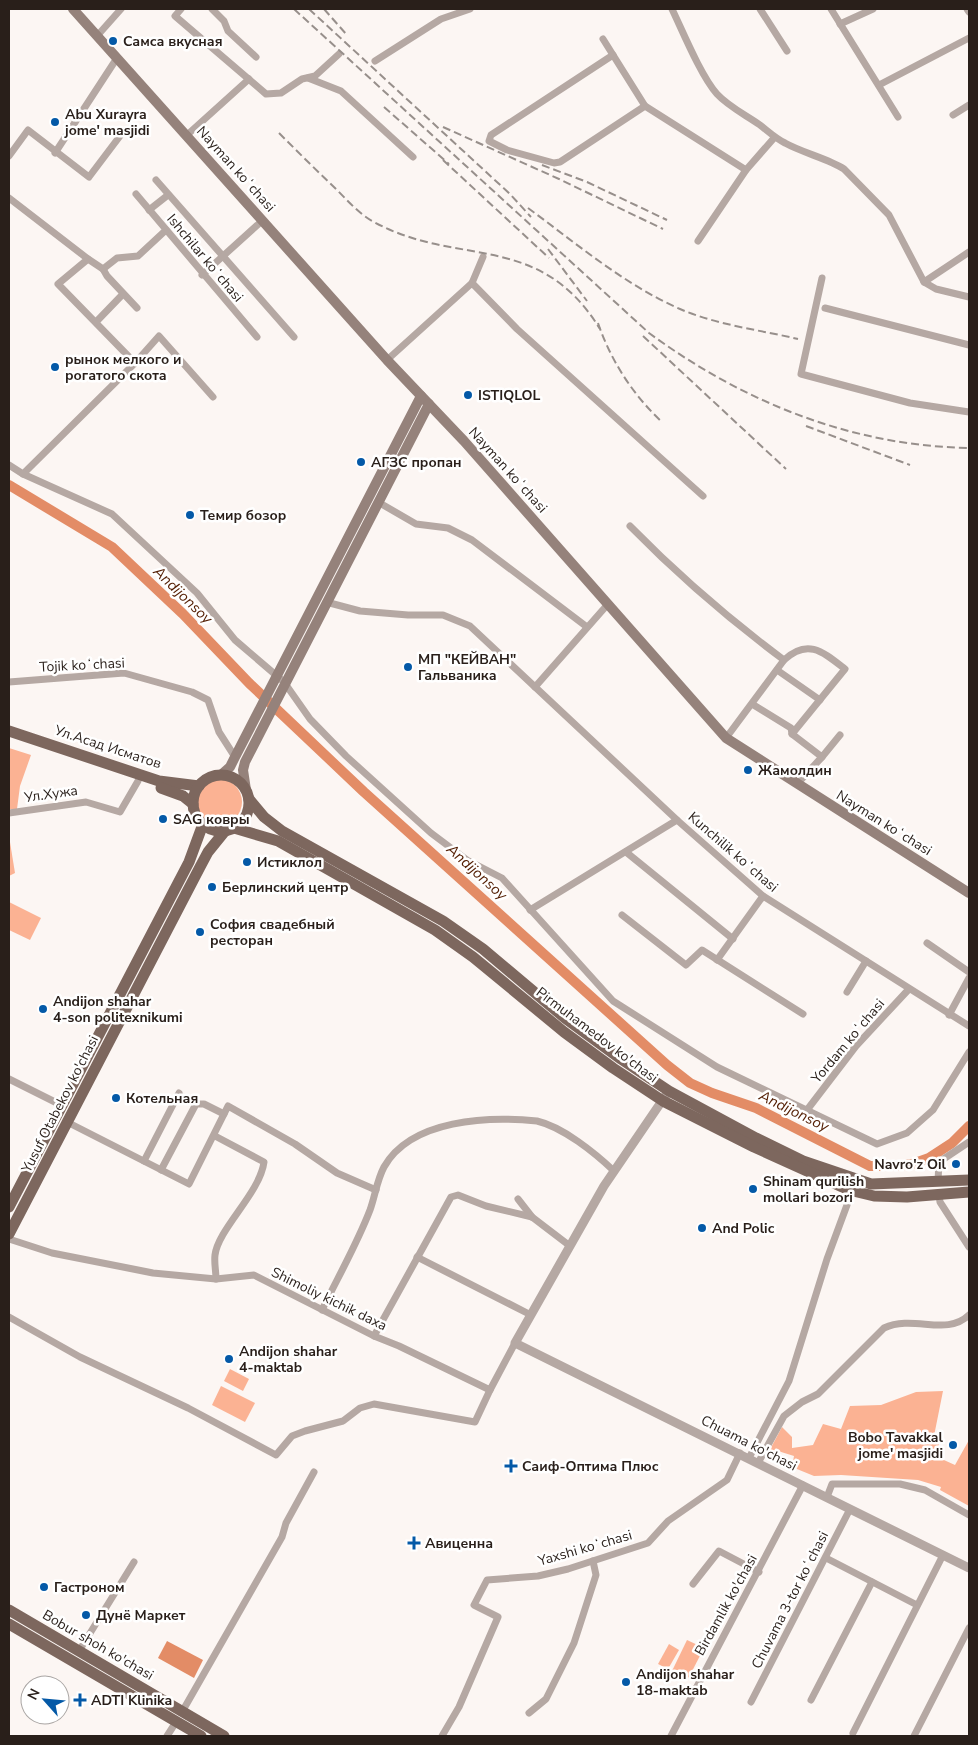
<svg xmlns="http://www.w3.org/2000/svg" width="978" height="1745" font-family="'Nunito Sans',sans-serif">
  <rect width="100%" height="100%" fill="#fcf6f3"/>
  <g fill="#fbb293">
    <path d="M 9,748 L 31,755 L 20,786 L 17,809 L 9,809 Z"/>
    <circle cx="219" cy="802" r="23"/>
    <path d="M 9,836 L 15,873 L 9,876 Z"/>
    <path d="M 9,902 L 41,918 L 30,940 L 9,930 Z"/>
    <path d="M 230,1369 L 249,1379 L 243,1391 L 224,1381 Z"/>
    <path d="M 221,1386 L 255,1403 L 245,1422 L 212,1405 Z"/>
    <path d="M 943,1391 L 933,1441 L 939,1444 L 935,1456 L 955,1465 L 969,1440 L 969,1506 L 940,1490 L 941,1487 L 918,1480 L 841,1475 L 814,1476 L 792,1467 L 794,1456 L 778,1451 L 773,1460 L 766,1457 L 782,1427 L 792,1437 L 792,1448 L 813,1445 L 823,1424 L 841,1429 L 850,1406 L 881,1405 L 916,1392 Z"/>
    <path d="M 687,1640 L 704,1648 L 688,1679 L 672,1671 Z"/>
    <path d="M 669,1644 L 679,1650 L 668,1669 L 658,1664 Z"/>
  </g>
  <path fill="#e38c66" d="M 167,1641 L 203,1660 L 194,1678 L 158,1658 Z"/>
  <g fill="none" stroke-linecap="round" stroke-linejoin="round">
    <path stroke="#e38c66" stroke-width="10" d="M 9,485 L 112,547 L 183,614 L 249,683 L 364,792 L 667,1065 L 690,1083 L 712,1093 L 756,1108 L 870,1166 L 898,1166 L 912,1164 L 929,1158 L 952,1143 L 969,1126"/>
    <g stroke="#b5a8a3" stroke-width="7">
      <path d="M 181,9 L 175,16 L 266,94 L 281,93 L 302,79 L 315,76 L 339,54"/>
      <path d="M 212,9 L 224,21 L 228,31 L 256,57"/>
      <path d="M 672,9 C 683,32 701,76 717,94 C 729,107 746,115 760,125 C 769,132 775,138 785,143 C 803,153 829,159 844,169 L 889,215 L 924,282 L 936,289 L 969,297"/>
      <path d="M 760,9 L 787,51"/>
      <path d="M 831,9 L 898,117"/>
      <path d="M 967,9 L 969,12"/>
      <path d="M 840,24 L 873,9"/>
      <path d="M 97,36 L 121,9"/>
      <path d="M 603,39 L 645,106 L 746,170"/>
      <path d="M 613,55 L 491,135 L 489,141 L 507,150 L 554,163 L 560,162 L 645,106"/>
      <path d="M 375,61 L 441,19 L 470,9"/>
      <path d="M 308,78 L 341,91 L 413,157"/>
      <path d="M 879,85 L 969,38"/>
      <path d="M 953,115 L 969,105"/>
      <path d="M 187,135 L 249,79"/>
      <path d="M 55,153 L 117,58"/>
      <path d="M 9,156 L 28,130 L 89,177 L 120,136"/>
      <path d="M 156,180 L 294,337"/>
      <path d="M 136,194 L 257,337"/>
      <path d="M 9,198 L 88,259 L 58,284 L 135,363 L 159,336 L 213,397"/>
      <path d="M 149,210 L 168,195"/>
      <path d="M 698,241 L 746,170 L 774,138"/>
      <path d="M 88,259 L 103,269 L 117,258 L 138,256 L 166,230"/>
      <path d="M 103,269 L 107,276 L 137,308"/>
      <path d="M 202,275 L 263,220"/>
      <path d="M 822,278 L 801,374 L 910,403 L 969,412"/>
      <path d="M 924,282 L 969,252"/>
      <path d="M 472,283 L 483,257"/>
      <path d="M 825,308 L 969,345"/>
      <path d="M 96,322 L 123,294"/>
      <path d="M 387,360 L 472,283 L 517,329 L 703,496"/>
      <path d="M 9,465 L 23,474 L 135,363"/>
      <path d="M 23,474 L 112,514 L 197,593 L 235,640 L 284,682 L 310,719 L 346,756 L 431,833 L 467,860 L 502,878 L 613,1001 L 717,1067 L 877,1144 L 907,1133 L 933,1110 L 969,1052"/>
      <path d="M 378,502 L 416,524 L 448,528 L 472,540 L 587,627"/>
      <path d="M 630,526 C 678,575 729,619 784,660"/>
      <path d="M 326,602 L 360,611 L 408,615 L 443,615 L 470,626 L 677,820"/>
      <path d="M 777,670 L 820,700"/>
      <path d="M 9,682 L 124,673 L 192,692 L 208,700 L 219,732 L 235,757"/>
      <path d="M 535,687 L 608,604"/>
      <path d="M 752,704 L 791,728 L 792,734 L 822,757 L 840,735"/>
      <path d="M 726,738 L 784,660 C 808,638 823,652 845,669 L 792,734"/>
      <path d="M 797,784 L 822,757"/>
      <path d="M 9,813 L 86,802 L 120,812 L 138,781"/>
      <path d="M 626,852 L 733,939"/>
      <path d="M 530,910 L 677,820 L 763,896 L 969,1026"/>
      <path d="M 622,915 L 686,965 L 702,950 L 803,1014"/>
      <path d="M 927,943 L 969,972"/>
      <path d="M 717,960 L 763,896"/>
      <path d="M 847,992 L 866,961"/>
      <path d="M 949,1015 L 969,978"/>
      <path d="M 9,1079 L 63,1106"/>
      <path d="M 807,1110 L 856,1046 L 909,989"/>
      <path d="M 67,1122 L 189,1184 L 228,1106 L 295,1144 L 337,1173 L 376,1190"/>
      <path d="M 215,1136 L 264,1162 C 260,1193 218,1229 215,1255 C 214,1263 216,1271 216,1279"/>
      <path d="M 144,1161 L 179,1093"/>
      <path d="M 161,1170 L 196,1104 L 204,1104 L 224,1114"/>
      <path d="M 938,1181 L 939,1162 L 969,1142"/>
      <path d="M 939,1195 L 940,1202 L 969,1247"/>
      <path d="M 518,1199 L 532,1217"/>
      <path d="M 9,1239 L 52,1253 L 153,1273 L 216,1279 L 254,1275 L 374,1336 L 399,1346 L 490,1390 L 515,1343"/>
      <path d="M 417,1257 L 531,1315"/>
      <path d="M 322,1310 C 338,1277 357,1244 370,1210 C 375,1196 377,1180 384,1167 C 411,1119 489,1116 537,1121 C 563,1127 595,1153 614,1171"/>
      <path d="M 9,1317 L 80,1357 L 188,1408 L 276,1455 L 292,1436 L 305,1431 L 343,1421 L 360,1408 L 374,1404 L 475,1422 L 490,1390"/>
      <path d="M 374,1336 L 451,1197 L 458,1195 L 486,1206 L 532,1217 L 570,1246"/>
      <path d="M 749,1458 L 789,1381 L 827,1259 L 847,1205 L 849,1190"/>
      <path d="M 758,1463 L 784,1416 L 802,1402 L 818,1394 L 884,1328 C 914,1314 946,1337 969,1315"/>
      <path d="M 827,1497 L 832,1484 L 900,1484 L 925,1490 L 969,1515"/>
      <path d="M 826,1558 L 917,1605"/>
      <path d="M 693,1584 L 719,1551 L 759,1572"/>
      <path d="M 79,1651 L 134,1562"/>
      <path d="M 811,1700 L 872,1582"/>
      <path d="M 751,1702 L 850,1509"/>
      <path d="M 182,1712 L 282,1537 L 286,1523 L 314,1472"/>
      <path d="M 529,1713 L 546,1699 L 574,1643 L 596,1575 L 593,1561"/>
      <path d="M 853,1733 L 943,1555"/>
      <path d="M 167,1736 L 176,1722"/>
      <path d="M 442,1736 L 459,1707 L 498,1617 L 474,1605 L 487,1580 L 538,1576 L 568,1569 L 648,1543 L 668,1521 L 727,1480 L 740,1453"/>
      <path d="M 671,1736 L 803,1485"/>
      <path d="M 914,1736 L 969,1628"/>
    </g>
    <path stroke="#b5a8a3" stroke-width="9" d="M 666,1095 L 604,1186 L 515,1343 L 969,1568"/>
    <g stroke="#95827b" stroke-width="10">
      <path d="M 73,9 L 387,360 L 464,441 L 726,738 L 969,893"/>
      <path d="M 221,775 L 230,767 L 235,757 L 421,396"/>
      <path d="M 246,790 L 243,770 L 245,762 L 429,404"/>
    </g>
    <g stroke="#7d675e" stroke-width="11">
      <path d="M 9,731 L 159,781 L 199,786"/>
      <circle cx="221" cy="803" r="28"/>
      <path d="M 161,788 L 183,796 L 193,804"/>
      <path d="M 249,799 L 264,817 L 282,831 L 443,921 L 483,949 L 565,1018 L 621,1059 L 669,1091 L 756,1138 L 803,1161 L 871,1184 L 969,1180"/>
      <path d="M 234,828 L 278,841 L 435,930 L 473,957 L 564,1032 L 613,1068 L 663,1101 L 754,1147 L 849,1190 L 874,1196 L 907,1197 L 969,1192"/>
      <path d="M 9,1207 L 189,862 L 203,824"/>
      <path d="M 9,1234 L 200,867 L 208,852 L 225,831"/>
      <path d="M 9,1610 L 224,1736"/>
      <path d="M 9,1624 L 201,1736"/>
    </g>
    <g stroke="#978f8b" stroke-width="2" stroke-dasharray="8 4" stroke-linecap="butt">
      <path d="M 294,9 L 649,333 C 743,402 852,446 969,448"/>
      <path d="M 309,9 L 510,194 L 531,217"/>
      <path d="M 324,9 L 347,35"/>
      <path d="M 384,107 L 449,164"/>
      <path d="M 443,127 L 559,179 L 663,229"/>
      <path d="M 279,133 C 298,152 317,171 336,189 C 348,201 359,214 374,222 C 458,268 539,230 600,329"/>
      <path d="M 443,160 L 549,258"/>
      <path d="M 542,165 L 587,182 L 667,220"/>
      <path d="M 528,208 C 577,244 625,285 680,309 C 717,325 760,330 798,339"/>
      <path d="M 548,249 L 587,301"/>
      <path d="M 598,323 C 611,361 633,395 662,422"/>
      <path d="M 643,336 L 786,469"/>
      <path d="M 806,426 L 910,465"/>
    </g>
  </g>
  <g fill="#0459a7" stroke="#fff" stroke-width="2">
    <circle cx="113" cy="41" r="5"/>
    <circle cx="55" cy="122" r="5"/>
    <circle cx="55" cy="367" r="5"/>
    <circle cx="468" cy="395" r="5"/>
    <circle cx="361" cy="462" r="5"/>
    <circle cx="190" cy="515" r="5"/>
    <circle cx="408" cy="667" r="5"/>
    <circle cx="748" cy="770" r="5"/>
    <circle cx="163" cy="819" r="5"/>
    <circle cx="247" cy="862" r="5"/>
    <circle cx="212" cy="887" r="5"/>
    <circle cx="200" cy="932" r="5"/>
    <circle cx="43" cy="1009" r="5"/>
    <circle cx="116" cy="1098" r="5"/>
    <circle cx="956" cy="1164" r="5"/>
    <circle cx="753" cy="1189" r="5"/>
    <circle cx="702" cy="1228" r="5"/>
    <circle cx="229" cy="1359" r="5"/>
    <circle cx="953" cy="1445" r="5"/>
    <path d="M508.5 1458.5h5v5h5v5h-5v5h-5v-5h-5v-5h5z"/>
    <path d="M411.5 1535.5h5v5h5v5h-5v5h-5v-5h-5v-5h5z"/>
    <circle cx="44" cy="1587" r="5"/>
    <circle cx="86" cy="1615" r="5"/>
    <circle cx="626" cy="1682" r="5"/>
    <path d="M77.5 1692.5h5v5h5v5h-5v5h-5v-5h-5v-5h5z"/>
  </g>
  <g text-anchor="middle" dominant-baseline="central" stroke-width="5" stroke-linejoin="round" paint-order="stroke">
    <g font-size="14" font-weight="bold" fill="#291f1a" stroke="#fff" text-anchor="start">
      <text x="123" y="41">Самса вкусная</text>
      <text x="65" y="114">Abu Xurayra<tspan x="65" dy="16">jome' masjidi</tspan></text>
      <text x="65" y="359">рынок мелкого и<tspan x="65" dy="16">рогатого скота</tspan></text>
      <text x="478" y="395">ISTIQLOL</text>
      <text x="371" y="462">АГЗС пропан</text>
      <text x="200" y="515">Темир бозор</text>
      <text x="418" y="659">МП "КЕЙВАН"<tspan x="418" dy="16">Гальваника</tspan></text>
      <text x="758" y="770">Жамолдин</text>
      <text x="173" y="819">SAG ковры</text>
      <text x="257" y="862">Истиклол</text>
      <text x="222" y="887">Берлинский центр</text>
      <text x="210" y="924">София свадебный<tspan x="210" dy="16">ресторан</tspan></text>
      <text x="53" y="1001">Andijon shahar<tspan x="53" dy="16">4-son politexnikumi</tspan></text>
      <text x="126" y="1098">Котельная</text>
      <text x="946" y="1164" text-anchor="end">Navro'z Oil</text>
      <text x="763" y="1181">Shinam qurilish<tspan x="763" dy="16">mollari bozori</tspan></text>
      <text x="712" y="1228">And Polic</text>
      <text x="239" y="1351">Andijon shahar<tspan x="239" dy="16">4-maktab</tspan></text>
      <text x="943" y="1437" text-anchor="end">Bobo Tavakkal<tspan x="943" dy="16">jome' masjidi</tspan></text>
      <text x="522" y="1466">Саиф-Оптима Плюс</text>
      <text x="425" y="1543">Авиценна</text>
      <text x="54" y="1587">Гастроном</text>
      <text x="96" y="1615">Дунё Маркет</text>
      <text x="636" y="1674">Andijon shahar<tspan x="636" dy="16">18-maktab</tspan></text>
      <text x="91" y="1700">ADTI Klinika</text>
    </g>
    <g font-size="14" fill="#291f1a" stroke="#fff">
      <text transform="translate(236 169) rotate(48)">Nayman koʻchasi</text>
      <text transform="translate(205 258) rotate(50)">Ishchilar koʻchasi</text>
      <text transform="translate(508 470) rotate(48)">Nayman koʻchasi</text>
      <text transform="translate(82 665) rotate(-3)">Tojik koʻchasi</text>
      <text transform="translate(108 747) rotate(18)">Ул.Асад Исматов</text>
      <text transform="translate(51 794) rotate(-8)">Ул.Хужа</text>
      <text transform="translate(884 823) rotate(32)">Nayman koʻchasi</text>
      <text transform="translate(733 852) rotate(41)">Kunchilik koʻchasi</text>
      <text transform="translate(597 1035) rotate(37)">Pirmuhamedov ko'chasi</text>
      <text transform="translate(848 1041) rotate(-50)">Yordam koʻchasi</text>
      <text transform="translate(60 1104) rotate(-63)">Yusuf Otabekov ko'chasi</text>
      <text transform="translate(329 1299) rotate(26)">Shimoliy kichik daxa</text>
      <text transform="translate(749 1443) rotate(27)">Chuama ko'chasi</text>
      <text transform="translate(585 1548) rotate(-16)">Yaxshi koʻchasi</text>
      <text transform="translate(790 1600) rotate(-63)">Chuvama 3-tor koʻchasi</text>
      <text transform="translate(726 1605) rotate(-61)">Birdamlik ko'chasi</text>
      <text transform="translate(98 1645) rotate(30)">Bobur shoh ko'chasi</text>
    </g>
    <g font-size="15" font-style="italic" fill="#521c01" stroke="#fff">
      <text transform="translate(183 595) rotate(44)">Andijonsoy</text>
      <text transform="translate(477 872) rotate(42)">Andijonsoy</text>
      <text transform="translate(794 1111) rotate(26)">Andijonsoy</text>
    </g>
  </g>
  <rect width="978" height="1745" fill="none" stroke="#291f1a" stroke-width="20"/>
  <g transform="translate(45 1700) rotate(297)"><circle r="24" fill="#ffffff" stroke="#a9a5a3"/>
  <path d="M0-4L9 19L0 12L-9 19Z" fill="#0459a7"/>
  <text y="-8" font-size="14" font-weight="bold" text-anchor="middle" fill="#291f1a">N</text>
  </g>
</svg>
